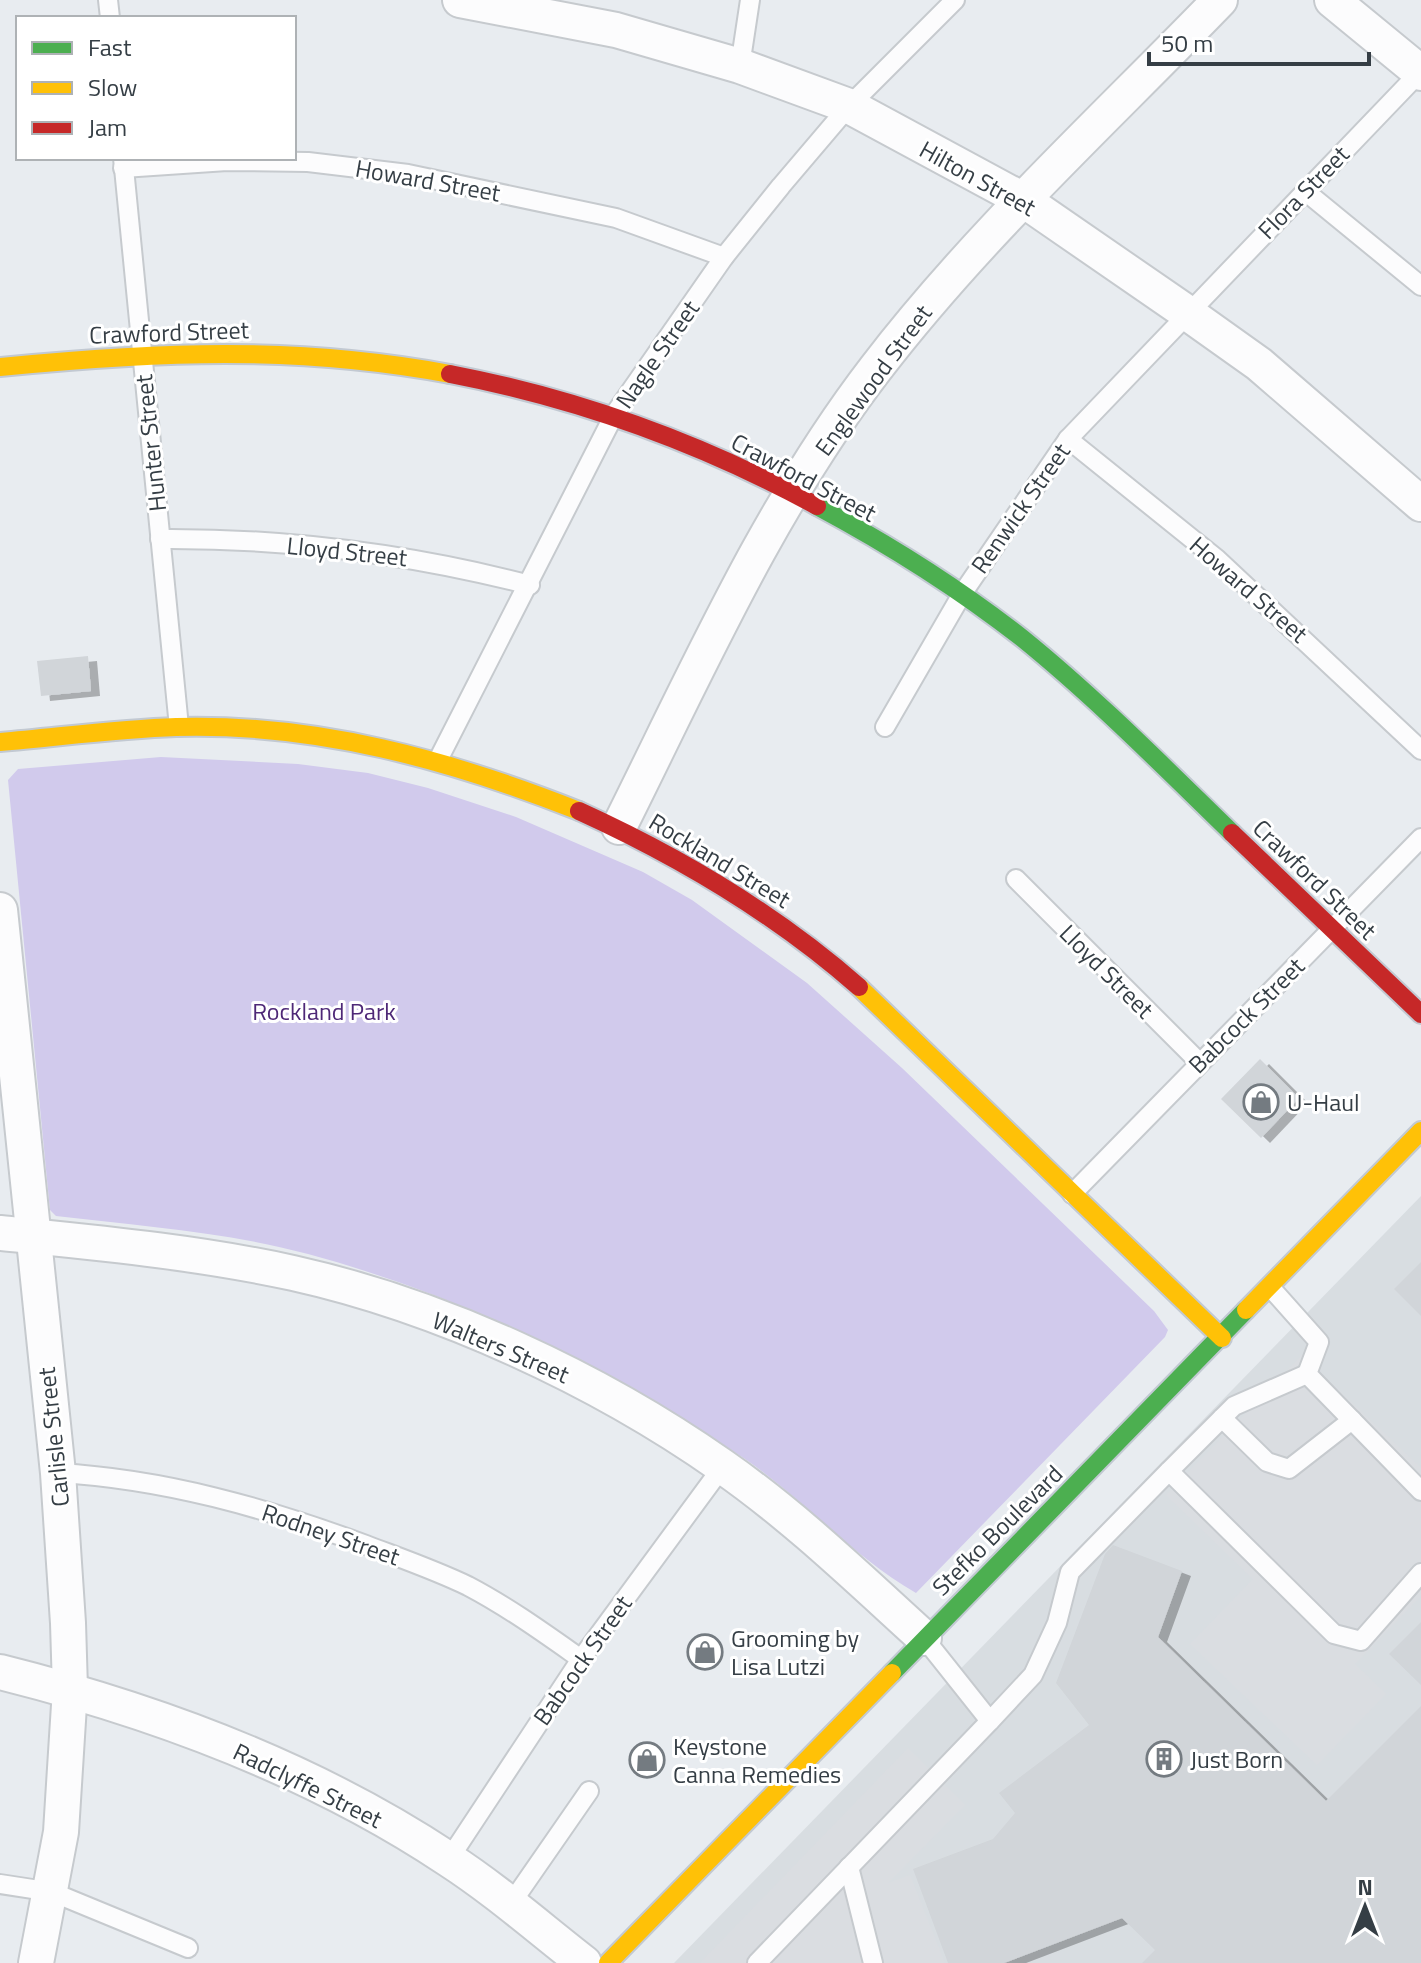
<svg xmlns="http://www.w3.org/2000/svg" width="1421" height="1963" font-family="'Titillium Web',sans-serif">
  <defs>
    <filter id="shadow"><feDropShadow dx="9" dy="5" stdDeviation="0" flood-color="#0004"/></filter>
  </defs>
  <rect width="100%" height="100%" fill="#e8ecf0"/>
  <path fill="#d8dde1" d="M 1421,1196 L 1421,1963 L 674,1963 Z"/>
  <path fill="#d1caec" d="M 161,757 L 298,764 L 368,773 L 428,788 L 516,817 L 643,872 L 692,900 L 807,983 L 902,1068 L 1154,1311 L 1168,1330 L 1165,1337 L 916,1593 C 853,1557 805,1500 745,1459 C 612,1369 463,1296 308,1254 C 227,1232 139,1226 56,1216 L 50,1210 L 8,780 L 18,769 Z"/>
  <g fill="#dadde1">
    <path d="M 1302,1355 L 1421,1468 L 1421,1596 L 1355,1664 L 1386,1694 L 1317,1765 L 1190,1644 L 1253,1579 L 1166,1495 Z"/>
    <path d="M 908,1748 L 965,1805 L 888,1883 L 910,1875 L 945,1963 L 700,1963 Z"/>
  </g>
  <g fill="#d1d5d9" filter="url(#shadow)">
    <path d="M 88,656 L 91,691 L 41,696 L 37,661 Z"/>
    <path d="M 1260,1059 L 1299,1098 L 1261,1138 L 1221,1099 Z"/>
    <path d="M 1421,1262 L 1421,1316 L 1394,1289 Z"/>
    <path d="M 1113,1545 L 1182,1571 L 1158,1637 L 1326,1801 L 1421,1706 L 1421,1963 L 1142,1963 L 1155,1950 L 1122,1918 L 1004,1963 L 948,1963 L 913,1869 L 993,1839 L 1015,1813 L 999,1793 L 1089,1725 L 1056,1683 L 1105,1554 Z"/>
    <path d="M 1421,1622 L 1421,1685 L 1389,1654 Z"/>
  </g>
  <g fill="none" stroke-linecap="round" stroke-linejoin="round">
    <defs>
      <g id="lane">
        <path d="M 108,0 L 110,18"/>
        <path d="M 740,66 L 750,0"/>
        <path d="M 123,158 L 179,727"/>
        <path d="M 123,168 L 227,161 L 308,162 L 408,174 L 616,218 L 724,257"/>
        <path d="M 1305,191 L 1421,286"/>
        <path d="M 1068,439 L 1217,559 L 1421,750"/>
        <path d="M 160,539 C 285,538 410,554 530,585"/>
        <path d="M 885,727 L 962,594 L 1068,439 L 1420,72"/>
        <path d="M 437,762 L 614,415 L 724,257 L 781,186 L 849,106 L 955,0"/>
        <path d="M 1016,879 L 1199,1062"/>
        <path d="M 1072,1194 L 1421,838"/>
        <path d="M 1270,1287 L 1319,1342 L 1307,1374 L 1421,1491"/>
        <path d="M 1222,1418 L 1267,1462 L 1289,1469 L 1352,1420"/>
        <path d="M 1169,1471 L 1234,1406 L 1307,1374"/>
        <path d="M 58,1473 C 165,1479 266,1508 366,1545 C 400,1558 435,1570 468,1586 C 508,1607 544,1633 581,1659"/>
        <path d="M 990,1721 L 1033,1675 L 1057,1623 L 1070,1572 L 1169,1471 L 1334,1634 L 1361,1641 L 1421,1573"/>
        <path d="M 449,1859 L 581,1659 L 723,1466"/>
        <path d="M 849,1867 L 873,1963"/>
        <path d="M 0,1884 L 52,1892 L 188,1948"/>
        <path d="M 510,1905 L 589,1791"/>
        <path d="M 757,1963 L 990,1721 L 924,1638"/>
      </g>
      <g id="street">
        <path d="M 460,0 L 616,30 L 740,66 L 849,106 L 1025,201 L 1186,312 L 1259,364 L 1421,504"/>
        <path d="M 1332,0 L 1421,73"/>
        <path d="M 619,827 C 697,671 769,507 876,368 C 978,235 1104,120 1220,0"/>
        <path d="M 0,910 L 58,1473 L 68,1623 L 70,1689 L 61,1832 L 36,1963"/>
        <path d="M 0,1233 C 98,1243 197,1252 293,1273 C 441,1306 598,1379 722,1466 C 794,1516 859,1579 924,1638"/>
        <path d="M 0,1672 C 156,1711 314,1770 448,1859 C 496,1890 539,1928 584,1963"/>
      </g>
      <g id="fast">
        <path d="M 817,506 C 888,544 958,588 1022,638 C 1096,698 1164,767 1232,833"/>
        <path d="M 892,1673 L 1246,1310"/>
      </g>
      <g id="slow">
        <path d="M 0,367 C 156,352 294,345 450,374"/>
        <path d="M 0,742 C 59,737 117,729 176,727 C 317,723 450,760 579,811"/>
        <path d="M 859,987 L 1222,1338"/>
        <path d="M 1246,1310 L 1421,1131"/>
        <path d="M 608,1963 L 892,1673"/>
      </g>
      <g id="jam">
        <path d="M 450,374 C 580,399 701,443 817,506"/>
        <path d="M 579,811 C 680,857 776,914 859,987"/>
        <path d="M 1232,833 L 1421,1014"/>
      </g>
    </defs>
    <use href="#lane" stroke="#c6cace" stroke-width="22"/>
    <use href="#street" stroke="#c6cace" stroke-width="38"/>
    <use href="#fast" stroke="#c2c9d2" stroke-width="22"/>
    <use href="#slow" stroke="#c2c9d2" stroke-width="22"/>
    <use href="#jam" stroke="#c2c9d2" stroke-width="22"/>
    <use href="#lane" stroke="#fcfcfd" stroke-width="18"/>
    <use href="#street" stroke="#fcfcfd" stroke-width="34"/>
    <use href="#fast" stroke="#4caf50" stroke-width="18"/>
    <use href="#slow" stroke="#ffc107" stroke-width="18"/>
    <use href="#jam" stroke="#c62828" stroke-width="18"/>
  </g>
  <defs>
    <symbol id="shop-ring" viewBox="-11 -11 22 22"><circle r="9.5" fill="#fff" stroke="#747b81" stroke-width="1.5"/><path d="M-5-2.5h2.3a2.7 3.5 0 0 1 5.4 0H5L5.5 6h-11ZM-1.5-2.5h3a1.5 2.3 0 0 0-3 0Z" fill="#747b81"/></symbol>
    <symbol id="building-ring" viewBox="-11 -11 22 22"><circle r="9.5" fill="#fff" stroke="#747b81" stroke-width="1.5"/><path d="M-4-6H4V6H1V3H-1V6H-4ZM-2.5-4.3h1.7v1.8h-1.7ZM.8-4.3h1.7v1.8H.8ZM-2.5-1h1.7V.8h-1.7ZM.8-1h1.7V.8H.8Z" fill="#747b81"/></symbol>
  </defs>
  <g fill-rule="evenodd">
    <use href="#shop-ring" x="1241" y="1082" width="40" height="40"/>
    <use href="#shop-ring" x="685" y="1632" width="40" height="40"/>
    <use href="#building-ring" x="1144" y="1739" width="40" height="40"/>
    <use href="#shop-ring" x="627" y="1740" width="40" height="40"/>
  </g>
  <g text-anchor="middle" dominant-baseline="central" stroke-width="6" stroke-linejoin="round" paint-order="stroke">
    <g font-size="24" fill="#353e45" stroke="#fff">
      <text transform="translate(978 178) rotate(29)">Hilton Street</text>
      <text transform="translate(428 180) rotate(10)">Howard Street</text>
      <text transform="translate(1303 192) rotate(-46)">Flora Street</text>
      <text transform="translate(169 332) rotate(-2)">Crawford Street</text>
      <text transform="translate(657 354) rotate(-55)">Nagle Street</text>
      <text transform="translate(873 380) rotate(-54)">Englewood Street</text>
      <text transform="translate(150 443) rotate(-96)">Hunter Street</text>
      <text transform="translate(804 477) rotate(28)">Crawford Street</text>
      <text transform="translate(1020 508) rotate(-55)">Renwick Street</text>
      <text transform="translate(347 551) rotate(6)">Lloyd Street</text>
      <text transform="translate(1249 589) rotate(41)">Howard Street</text>
      <text transform="translate(720 860) rotate(31)">Rockland Street</text>
      <text transform="translate(1315 879) rotate(44)">Crawford Street</text>
      <text transform="translate(1107 971) rotate(45)">Lloyd Street</text>
      <text transform="translate(1246 1015) rotate(-45)">Babcock Street</text>
      <text transform="translate(501 1347) rotate(23)">Walters Street</text>
      <text transform="translate(53 1437) rotate(-96)">Carlisle Street</text>
      <text transform="translate(997 1530) rotate(-45)">Stefko Boulevard</text>
      <text transform="translate(331 1534) rotate(19)">Rodney Street</text>
      <text transform="translate(582 1660) rotate(-55)">Babcock Street</text>
      <text transform="translate(308 1785) rotate(26)">Radclyffe Street</text>
    </g>
    <g font-size="24" fill="#4e2877" stroke="#fff">
      <text x="324" y="1011">Rockland Park</text>
    </g>
    <g font-size="24" fill="#353e45" stroke="#fff" text-anchor="start">
      <text x="1287" y="1102">U-Haul</text>
      <text x="731" y="1638">Grooming by<tspan x="731" dy="28">Lisa Lutzi</tspan></text>
      <text x="673" y="1746">Keystone<tspan x="673" dy="28">Canna Remedies</tspan></text>
      <text x="1190" y="1759">Just Born</text>
    </g>
  </g>
  <rect x="16" y="16" width="280" height="144" fill="#ffffff" stroke="#aeb2b5" stroke-width="2"/>
  <rect x="32" y="42" width="40" height="12" fill="#4caf50" stroke="#aeb2b5" stroke-width="2"/>
  <text x="88" y="56" font-size="24" fill="#353e45">Fast</text>
  <rect x="32" y="82" width="40" height="12" fill="#ffc107" stroke="#aeb2b5" stroke-width="2"/>
  <text x="88" y="96" font-size="24" fill="#353e45">Slow</text>
  <rect x="32" y="122" width="40" height="12" fill="#c62828" stroke="#aeb2b5" stroke-width="2"/>
  <text x="88" y="136" font-size="24" fill="#353e45">Jam</text>
  <g transform="translate(1365 1907)" stroke="#ffffff" stroke-width="6" paint-order="stroke">
  <path d="M0-6L14 30L0 20L-14 30Z" fill="#353e45"/>
  <text y="-12" font-size="22" font-weight="bold" text-anchor="middle" fill="#353e45">N</text>
  </g>
  <path d="M1149 52v12h220v-12" fill="none" stroke="#353e45" stroke-width="4"/>
  <text x="1161" y="52" font-size="24" fill="#353e45" stroke="#ffffff" stroke-width="6" paint-order="stroke">50 m</text>
</svg>
